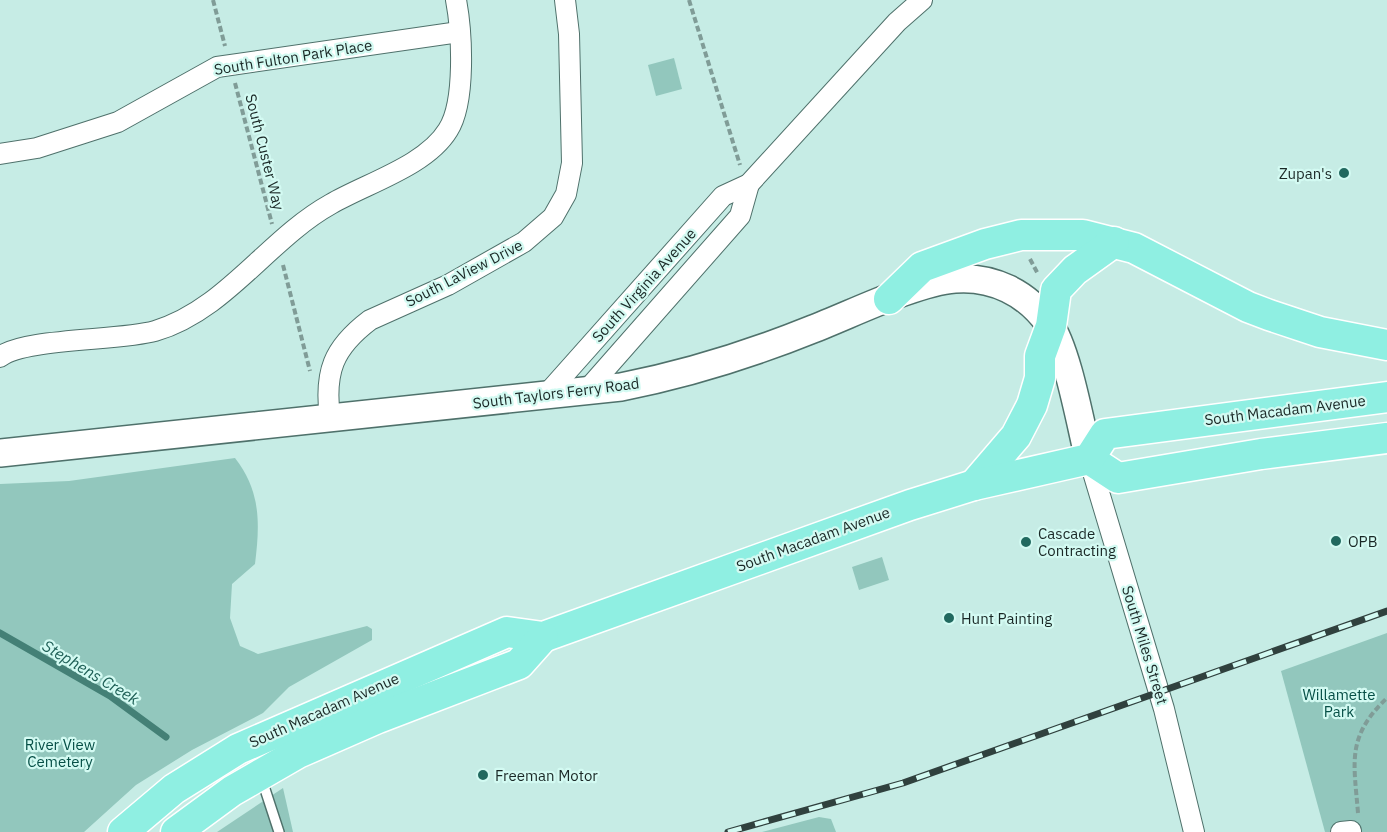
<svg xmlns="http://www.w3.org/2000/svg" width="1387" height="832" font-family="'IBM Plex Sans',sans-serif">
  <rect width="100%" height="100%" fill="#c6ece5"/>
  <g fill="#92c7bd">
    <path d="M 674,58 L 682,89 L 656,96 L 648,65 Z"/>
    <path d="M 235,458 C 261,491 260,524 255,564 L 232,584 L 230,618 L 240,646 L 258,654 L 367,626 L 372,629 L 372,640 L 289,687 L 263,713 L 192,750 L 136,785 L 84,832 L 0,832 L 0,484 L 69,481 Z"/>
    <path d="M 882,557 L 889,580 L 859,590 L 852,567 Z"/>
    <path d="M 1387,633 L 1387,832 L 1325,832 L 1281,671 Z"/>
    <path d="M 283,788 L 293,832 L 217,832 Z"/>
    <path d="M 819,817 L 831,819 L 836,832 L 762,832 Z"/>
  </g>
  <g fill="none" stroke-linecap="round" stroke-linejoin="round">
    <path stroke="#448076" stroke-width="7" d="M 0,633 L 110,696 L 166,737"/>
    <defs>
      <path id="lane" d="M 262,780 L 279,832"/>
      <g id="street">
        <path d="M 0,154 L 37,148 L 118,122 L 217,67 L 459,32"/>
        <path d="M 0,357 C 22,338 120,341 155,331 C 226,310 268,239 331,204 C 367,183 426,166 448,130 C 466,102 462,32 456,0"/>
        <path d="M 586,391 L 740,216 L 749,184"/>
        <path d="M 546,395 L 723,196 L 749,184 L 897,22 L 922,0"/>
        <path d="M 330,418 C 324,372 333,348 370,320 L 448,285 L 524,242 L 553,217 L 566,194 L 572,163 L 569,34 L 565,0"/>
        <path d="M 1089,459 L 1164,709 L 1194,832"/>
        <path d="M 1341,832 L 1351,831"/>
      </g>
      <path id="secondary" d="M 0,453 L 621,387 C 687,374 751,354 813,329 C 852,314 916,282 955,279 C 993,276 1027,293 1049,324 C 1067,347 1081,427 1089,459"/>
      <g id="primary">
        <path d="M 889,299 L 922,267 L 985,244 L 1021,235 L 1083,235 L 1134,248 L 1248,307 L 1269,315 L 1320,332 L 1387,345"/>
        <path d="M 1089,459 L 1118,478 L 1261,454 L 1387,438"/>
        <path d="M 974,485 L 1016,436 L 1032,405 L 1040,378 L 1040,356 L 1051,326 L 1056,290 L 1075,270 L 1114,242"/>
        <path d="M 123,832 L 174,789 L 238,749 L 507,632 L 543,637 L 910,505 L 974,485 L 1089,459 L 1105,434 L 1387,397"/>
        <path d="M 176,832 L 232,791 L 298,753 L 378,718 L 519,664 L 543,637"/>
      </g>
    </defs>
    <use href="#lane" stroke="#4f716b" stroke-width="12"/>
    <use href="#street" stroke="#4f716b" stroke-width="22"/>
    <use href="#secondary" stroke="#4f716b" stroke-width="30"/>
    <use href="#primary" stroke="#fff" stroke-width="33"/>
    <g stroke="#809c97" stroke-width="4" stroke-dasharray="6 3" stroke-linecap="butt">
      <path d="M 213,0 L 225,46"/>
      <path d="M 689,0 L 740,165"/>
      <path d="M 235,83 L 272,224"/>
      <path d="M 1030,259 L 1038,274"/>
      <path d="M 283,265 L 310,371"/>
      <path d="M 1358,813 C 1354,762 1346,737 1387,698"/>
    </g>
    <use href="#lane" stroke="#fff" stroke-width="9"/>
    <use href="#street" stroke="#fff" stroke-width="20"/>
    <use href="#secondary" stroke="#fff" stroke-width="27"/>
    <use href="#primary" stroke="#8fefe2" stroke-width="30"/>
    <defs>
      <path id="rail" d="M 728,832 L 903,783 L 1387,611"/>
    </defs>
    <use href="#rail" stroke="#30413e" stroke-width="7"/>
    <use href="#rail" stroke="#d3faf2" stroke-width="4.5" stroke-dasharray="14" stroke-linecap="butt"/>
  </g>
  <g fill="#21695f" stroke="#d3faf2" stroke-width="2">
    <circle cx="1344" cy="173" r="6"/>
    <circle cx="1336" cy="541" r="6"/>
    <circle cx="1026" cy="542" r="6"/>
    <circle cx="949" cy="618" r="6"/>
    <circle cx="483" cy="775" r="6"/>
  </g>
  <g text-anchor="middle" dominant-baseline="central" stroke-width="4.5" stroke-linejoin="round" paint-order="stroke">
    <g font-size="15" fill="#1a2826" stroke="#d3faf2">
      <text transform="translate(293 57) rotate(-9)">South Fulton Park Place</text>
      <text transform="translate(265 152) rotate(76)">South Custer Way</text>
      <text transform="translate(464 273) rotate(-27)">South LaView Drive</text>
      <text transform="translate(644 285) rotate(-48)">South Virginia Avenue</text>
      <text transform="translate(556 393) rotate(-7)">South Taylors Ferry Road</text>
      <text transform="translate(1285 410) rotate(-7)">South Macadam Avenue</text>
      <text transform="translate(813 539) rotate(-20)">South Macadam Avenue</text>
      <text transform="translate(1145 645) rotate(73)">South Miles Street</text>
      <text transform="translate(324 710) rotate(-24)">South Macadam Avenue</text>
    </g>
    <g font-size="15" fill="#1a2826" stroke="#d3faf2" text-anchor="start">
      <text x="1332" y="173" text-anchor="end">Zupan's</text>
      <text x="1038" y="533">Cascade<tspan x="1038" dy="17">Contracting</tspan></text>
      <text x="1348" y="541">OPB</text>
      <text x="961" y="618">Hunt Painting</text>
      <text x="495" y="775">Freeman Motor</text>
    </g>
    <g font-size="15" fill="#064f46" stroke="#d3faf2">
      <text x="1339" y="694">Willamette<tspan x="1339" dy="17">Park</tspan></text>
      <text x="60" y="744">River View<tspan x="60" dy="17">Cemetery</tspan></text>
    </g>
    <g font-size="16" font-style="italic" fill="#1e5f56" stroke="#d3faf2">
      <text transform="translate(91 672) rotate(31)">Stephens Creek</text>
    </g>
  </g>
</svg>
